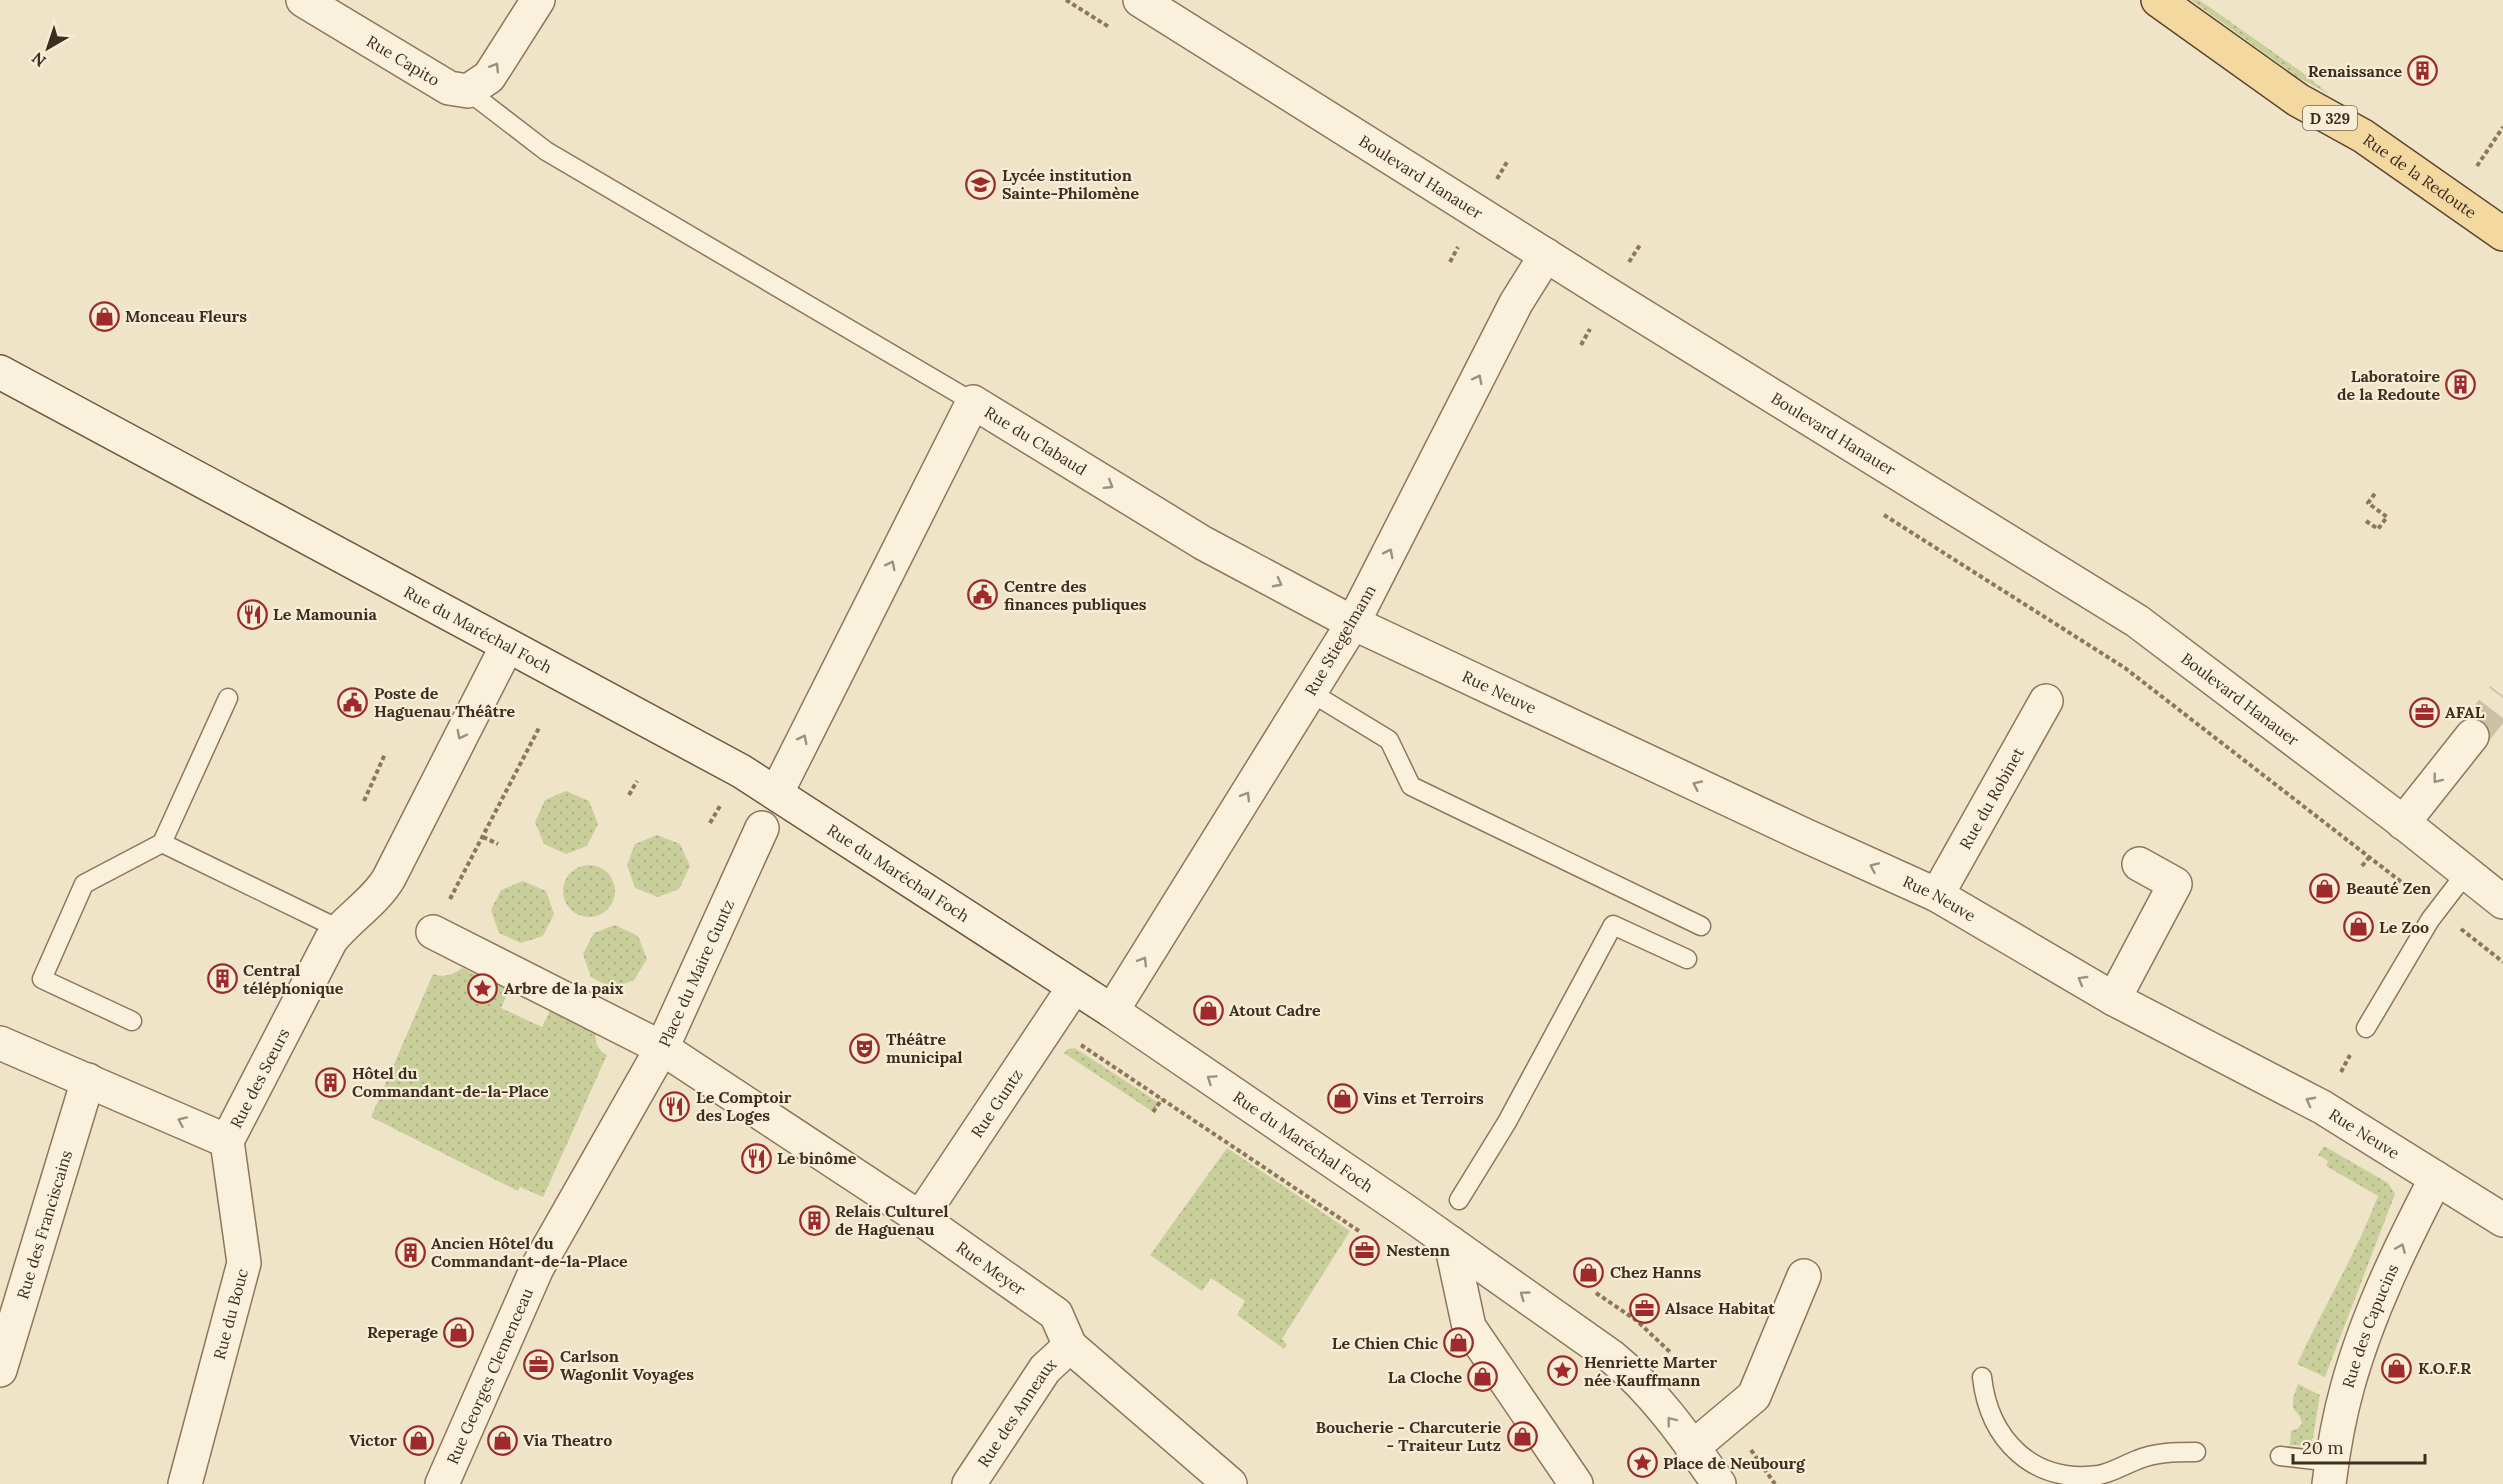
<svg xmlns="http://www.w3.org/2000/svg" width="2503" height="1484" font-family="Lora,serif">
  <defs>
    <pattern id="grass-dots" width="8" height="8" patternUnits="userSpaceOnUse" patternTransform="scale(1.5)"><rect width="8" height="8" fill="#c9cf9b"/><path d="M2 2h.1M6 6h.1" fill="none" stroke="#aeb285" stroke-width="1.8" stroke-linecap="round"/></pattern>
  </defs>
  <rect width="100%" height="100%" fill="#f0e4c8"/>
  <g fill="url(#grass-dots)">
    <path d="M 2191,0 L 2198,0 L 2208,6 L 2303,73 L 2329,94 L 2299,78 Z"/>
    <path d="M 566,791 L 589,801 L 598,824 L 587,846 L 566,854 L 544,844 L 535,822 L 545,800 Z"/>
    <path d="M 657,835 L 680,844 L 690,866 L 679,889 L 658,897 L 635,888 L 627,865 L 635,844 Z"/>
    <circle cx="589" cy="891" r="26"/>
    <path d="M 523,881 L 546,891 L 554,914 L 543,936 L 521,943 L 499,933 L 491,910 L 501,890 Z"/>
    <path d="M 615,925 L 638,936 L 647,959 L 634,980 L 612,988 L 591,977 L 583,954 L 594,933 Z"/>
    <path d="M 462,968 L 509,990 L 501,1008 L 542,1027 L 550,1011 L 596,1033 C 594,1043 599,1051 607,1055 L 543,1197 L 520,1187 L 518,1191 L 371,1117 L 433,974 C 443,978 453,975 462,968 Z"/>
    <path d="M 1075,1048 L 1159,1103 L 1153,1112 L 1064,1053 L 1068,1049 Z"/>
    <path d="M 2324,1146 L 2388,1183 L 2395,1194 L 2325,1377 L 2297,1364 C 2323,1308 2356,1254 2378,1196 L 2326,1166 L 2328,1161 L 2318,1155 Z"/>
    <path d="M 1227,1148 L 1350,1231 L 1282,1339 L 1287,1345 L 1284,1349 L 1237,1315 L 1245,1301 L 1211,1278 L 1202,1291 L 1150,1255 Z"/>
    <path d="M 2298,1384 L 2320,1395 L 2313,1437 L 2309,1446 L 2290,1445 L 2291,1431 L 2297,1429 L 2302,1424 L 2300,1417 L 2293,1408 L 2293,1398 Z"/>
  </g>
  <g fill="none" stroke-linecap="round" stroke-linejoin="round">
    <path stroke="#ccc0a6" stroke-width="33" stroke-dasharray="33 16" stroke-linecap="butt" d="M 2472,736 L 2503,696"/>
    <defs>
      <g id="lane">
        <path d="M 468,91 L 546,151 L 973,402"/>
        <path d="M 1310,692 L 1389,740 L 1411,786 L 1701,926"/>
        <path d="M 228,698 L 162,843 L 339,929"/>
        <path d="M 132,1021 L 42,979 L 84,884 L 162,843"/>
        <path d="M 2366,1028 L 2430,920 L 2466,873"/>
        <path d="M 1459,1200 L 1507,1122 L 1613,925 L 1687,959"/>
        <path d="M 1982,1377 C 1989,1439 2032,1484 2099,1475 C 2113,1472 2124,1465 2137,1460 C 2156,1452 2176,1452 2196,1452"/>
        <path d="M 2280,1456 L 2332,1462"/>
      </g>
      <g id="street">
        <path id="s1" d="M 303,0 L 449,88 L 468,91 L 489,77 L 538,0"/>
        <path id="s2" d="M 1140,0 L 1609,295 L 2137,621 L 2399,819 L 2503,902"/>
        <path id="s3" d="M 1546,255 L 1516,303 L 1353,623 L 1112,1011 L 1404,1210 L 1612,1357 C 1654,1391 1688,1440 1719,1484"/>
        <path id="s4" d="M 777,792 L 973,402 L 1203,543 L 1353,623 L 1802,834 L 1937,895 L 2114,999 L 2322,1107 L 2503,1220"/>
        <path d="M 2403,823 L 2472,736"/>
        <path id="s5" d="M 1937,895 L 2046,701"/>
        <path id="s6" d="M 433,932 L 662,1048 L 762,828"/>
        <path d="M 2114,999 L 2175,884 L 2139,864"/>
        <path id="s7" d="M 0,1043 L 227,1141 L 331,940 C 348,918 375,902 389,878 L 507,646"/>
        <path id="s8" d="M 920,1218 L 1074,987"/>
        <path d="M 1451,1243 L 1469,1327 L 1576,1484"/>
        <path id="s9" d="M 0,1370 L 88,1080"/>
        <path d="M 1692,1448 L 1754,1396 L 1804,1276"/>
        <path id="s10" d="M 185,1484 L 244,1263 L 227,1141"/>
        <path id="s11" d="M 442,1484 L 537,1268 L 662,1048 L 920,1218 L 1056,1314 L 1070,1346 L 1230,1484"/>
        <path id="s12" d="M 969,1484 L 1045,1369 L 1070,1346"/>
        <path id="s13" d="M 2329,1484 C 2333,1451 2339,1417 2348,1385 C 2368,1313 2402,1244 2436,1178"/>
      </g>
      <g id="secondary">
        <path id="s14" d="M 0,372 L 741,771 L 1112,1011"/>
      </g>
      <g id="primary">
        <path id="s15" d="M 2158,0 L 2298,100 L 2363,136 L 2503,234"/>
      </g>
    </defs>
    <use href="#lane" stroke="#8d765c" stroke-width="21"/>
    <use href="#street" stroke="#8d765c" stroke-width="36"/>
    <use href="#secondary" stroke="#6f573f" stroke-width="36"/>
    <use href="#primary" stroke="#5b4430" stroke-width="36"/>
    <g stroke="#8d765c" stroke-width="4" stroke-dasharray="4.5 3" stroke-linecap="butt">
      <path d="M 1066,0 L 1109,27"/>
      <path d="M 2477,166 L 2503,127"/>
      <path d="M 1497,179 L 1507,162"/>
      <path d="M 1450,262 L 1458,247"/>
      <path d="M 1629,262 L 1640,245"/>
      <path d="M 1581,345 L 1590,329"/>
      <path d="M 1884,515 L 2125,668 L 2413,891"/>
      <path d="M 2366,521 L 2378,529 L 2387,517 L 2368,503 L 2376,492"/>
      <path d="M 629,795 L 637,781"/>
      <path d="M 364,801 L 385,754"/>
      <path d="M 710,823 L 720,806"/>
      <path d="M 483,837 L 498,844"/>
      <path d="M 2362,866 L 2371,855"/>
      <path d="M 450,899 L 540,726"/>
      <path d="M 2461,929 L 2503,962"/>
      <path d="M 1081,1045 L 1359,1231"/>
      <path d="M 2341,1072 L 2350,1055"/>
      <path d="M 1153,1112 L 1162,1099"/>
      <path d="M 1596,1293 L 1636,1320 L 1670,1352"/>
      <path d="M 1751,1450 L 1775,1484"/>
    </g>
    <use href="#lane" stroke="#faf1dc" stroke-width="18"/>
    <use href="#street" stroke="#faf1dc" stroke-width="33"/>
    <use href="#secondary" stroke="#faf1dc" stroke-width="33"/>
    <use href="#primary" stroke="#f3d9a0" stroke-width="33"/>
  </g>
  <defs><path id="oneway-chevron" d="M-2-3.5L2.5 0L-2 3.5" fill="none" stroke-width="1.6" stroke-linecap="round" stroke-linejoin="round" transform="scale(1.5)"/></defs>
  <g stroke="#9c907e">
    <use href="#oneway-chevron" transform="translate(495 67) rotate(-58)"/>
    <use href="#oneway-chevron" transform="translate(1478 379) rotate(-63)"/>
    <use href="#oneway-chevron" transform="translate(1109 485) rotate(32)"/>
    <use href="#oneway-chevron" transform="translate(1389 553) rotate(-63)"/>
    <use href="#oneway-chevron" transform="translate(891 565) rotate(-63)"/>
    <use href="#oneway-chevron" transform="translate(1278 583) rotate(28)"/>
    <use href="#oneway-chevron" transform="translate(461 735) rotate(117)"/>
    <use href="#oneway-chevron" transform="translate(803 739) rotate(-63)"/>
    <use href="#oneway-chevron" transform="translate(2437 779) rotate(128)"/>
    <use href="#oneway-chevron" transform="translate(1697 785) rotate(-155)"/>
    <use href="#oneway-chevron" transform="translate(1246 796) rotate(-58)"/>
    <use href="#oneway-chevron" transform="translate(1874 867) rotate(-156)"/>
    <use href="#oneway-chevron" transform="translate(1143 961) rotate(-58)"/>
    <use href="#oneway-chevron" transform="translate(2082 980) rotate(-150)"/>
    <use href="#oneway-chevron" transform="translate(1211 1079) rotate(-146)"/>
    <use href="#oneway-chevron" transform="translate(2310 1101) rotate(-152)"/>
    <use href="#oneway-chevron" transform="translate(182 1121) rotate(-156)"/>
    <use href="#oneway-chevron" transform="translate(2401 1248) rotate(-67)"/>
    <use href="#oneway-chevron" transform="translate(1524 1295) rotate(-144)"/>
    <use href="#oneway-chevron" transform="translate(1671 1421) rotate(-128)"/>
  </g>
  <defs>
    <symbol id="building-ring" viewBox="-11 -11 22 22"><circle r="9.5" fill="#f7eed8" stroke="#9e2a2b" stroke-width="1.5"/><path d="M-4-6H4V6H1V3H-1V6H-4ZM-2.5-4.3h1.7v1.8h-1.7ZM.8-4.3h1.7v1.8H.8ZM-2.5-1h1.7V.8h-1.7ZM.8-1h1.7V.8H.8Z" fill="#9e2a2b"/></symbol>
    <symbol id="school-ring" viewBox="-11 -11 22 22"><circle r="9.5" fill="#f7eed8" stroke="#9e2a2b" stroke-width="1.5"/><path d="M0-5L7-2L0 1L-7-2ZM-4 1L0 2.5L4 1V4Q0 6-4 4Z" fill="#9e2a2b"/></symbol>
    <symbol id="shop-ring" viewBox="-11 -11 22 22"><circle r="9.5" fill="#f7eed8" stroke="#9e2a2b" stroke-width="1.5"/><path d="M-5-2.5h2.3a2.7 3.5 0 0 1 5.4 0H5L5.5 6h-11ZM-1.5-2.5h3a1.5 2.3 0 0 0-3 0Z" fill="#9e2a2b"/></symbol>
    <symbol id="civic-ring" viewBox="-11 -11 22 22"><circle r="9.5" fill="#f7eed8" stroke="#9e2a2b" stroke-width="1.5"/><path d="M-.6-6.5H3V-4.5H.6V-3L4-1V1h2V6H-6V1h2V-1L-.6-3ZM-1.2 2.5V6h2.4V2.5Z" fill="#9e2a2b"/></symbol>
    <symbol id="restaurant-ring" viewBox="-11 -11 22 22"><circle r="9.5" fill="#f7eed8" stroke="#9e2a2b" stroke-width="1.5"/><path d="M-5-6h1v4h1v-4h1v4h1v-4h1v5L-1.5 .5V6h-2V.5L-5-1ZM5-6V6H3V1.5H1.5Q1.5-4 5-6Z" fill="#9e2a2b"/></symbol>
    <symbol id="office-ring" viewBox="-11 -11 22 22"><circle r="9.5" fill="#f7eed8" stroke="#9e2a2b" stroke-width="1.5"/><path d="M-6-3h4V-5.5h4V-3h4V5H-6ZM-1-4.5V-3h2v-1.5ZM-6 0V1H6V0Z" fill="#9e2a2b"/></symbol>
    <symbol id="sight-ring" viewBox="-11 -11 22 22"><circle r="9.5" fill="#f7eed8" stroke="#9e2a2b" stroke-width="1.5"/><path d="M0-6L1.8-2.2L6-1.7L2.9 1.2L3.7 5.4L0 3.3L-3.7 5.4L-2.9 1.2L-6-1.7L-1.8-2.2Z" fill="#9e2a2b"/></symbol>
    <symbol id="theatre-ring" viewBox="-11 -11 22 22"><circle r="9.5" fill="#f7eed8" stroke="#9e2a2b" stroke-width="1.5"/><path d="M-5-5.5Q0-4 5-5.5V0Q5 5 0 6Q-5 5-5 0ZM-3.3-2.5H-1v1.5H-3.3ZM1-2.5H3.3v1.5H1ZM-2.8 1Q0 5.5 2.8 1Z" fill="#9e2a2b"/></symbol>
  </defs>
  <g fill-rule="evenodd">
    <use href="#building-ring" x="2406" y="54" width="33" height="33"/>
    <use href="#school-ring" x="964" y="168" width="33" height="33"/>
    <use href="#shop-ring" x="88" y="300" width="33" height="33"/>
    <use href="#building-ring" x="2444" y="368" width="33" height="33"/>
    <use href="#civic-ring" x="966" y="578" width="33" height="33"/>
    <use href="#restaurant-ring" x="236" y="598" width="33" height="33"/>
    <use href="#civic-ring" x="336" y="686" width="33" height="33"/>
    <use href="#office-ring" x="2408" y="696" width="33" height="33"/>
    <use href="#shop-ring" x="2308" y="872" width="33" height="33"/>
    <use href="#shop-ring" x="2342" y="910" width="33" height="33"/>
    <use href="#building-ring" x="206" y="962" width="33" height="33"/>
    <use href="#sight-ring" x="466" y="972" width="33" height="33"/>
    <use href="#shop-ring" x="1192" y="994" width="33" height="33"/>
    <use href="#theatre-ring" x="848" y="1032" width="33" height="33"/>
    <use href="#building-ring" x="314" y="1066" width="33" height="33"/>
    <use href="#shop-ring" x="1326" y="1082" width="33" height="33"/>
    <use href="#restaurant-ring" x="658" y="1090" width="33" height="33"/>
    <use href="#restaurant-ring" x="740" y="1142" width="33" height="33"/>
    <use href="#building-ring" x="798" y="1204" width="33" height="33"/>
    <use href="#office-ring" x="1348" y="1234" width="33" height="33"/>
    <use href="#building-ring" x="394" y="1236" width="33" height="33"/>
    <use href="#shop-ring" x="1572" y="1256" width="33" height="33"/>
    <use href="#office-ring" x="1628" y="1292" width="33" height="33"/>
    <use href="#shop-ring" x="442" y="1316" width="33" height="33"/>
    <use href="#shop-ring" x="1442" y="1326" width="33" height="33"/>
    <use href="#office-ring" x="522" y="1348" width="33" height="33"/>
    <use href="#shop-ring" x="2380" y="1352" width="33" height="33"/>
    <use href="#sight-ring" x="1546" y="1354" width="33" height="33"/>
    <use href="#shop-ring" x="1466" y="1360" width="33" height="33"/>
    <use href="#shop-ring" x="1506" y="1420" width="33" height="33"/>
    <use href="#shop-ring" x="402" y="1424" width="33" height="33"/>
    <use href="#shop-ring" x="486" y="1424" width="33" height="33"/>
    <use href="#sight-ring" x="1626" y="1446" width="33" height="33"/>
  </g>
  <g text-anchor="middle" dominant-baseline="central" stroke-width="4.5" stroke-linejoin="round" paint-order="stroke">
    <rect fill="#f7eed8" stroke="#756857" stroke-width="1.5" x="2303" y="106" width="54" height="24" rx="4.5"/>
    <g font-size="15" font-weight="bold" fill="#3d2e20">
      <text x="2330" y="118">D 329</text>
    </g>
    <g font-size="16" fill="#3d2e20" stroke="#f7eed8">
      <text stroke="none"><textPath href="#s1" startOffset="117">Rue Capito</textPath></text>
      <text stroke="none"><textPath href="#s2" startOffset="332">Boulevard Hanauer</textPath></text>
      <text stroke="none"><textPath href="#s15" startOffset="316">Rue de la Redoute</textPath></text>
      <text stroke="none"><textPath href="#s2" startOffset="818">Boulevard Hanauer</textPath></text>
      <text stroke="none"><textPath href="#s4" startOffset="510">Rue du Clabaud</textPath></text>
      <text stroke="none"><textPath href="#s14" startOffset="543">Rue du Maréchal Foch</textPath></text>
      <text transform="translate(1340 640) rotate(-60)">Rue Stiegelmann</text>
      <text stroke="none"><textPath href="#s4" startOffset="1038">Rue Neuve</textPath></text>
      <text stroke="none"><textPath href="#s2" startOffset="1304">Boulevard Hanauer</textPath></text>
      <text stroke="none"><textPath href="#s5" startOffset="111">Rue du Robinet</textPath></text>
      <text stroke="none"><textPath href="#s14" startOffset="1029">Rue du Maréchal Foch</textPath></text>
      <text stroke="none"><textPath href="#s4" startOffset="1524">Rue Neuve</textPath></text>
      <text stroke="none"><textPath href="#s6" startOffset="339">Place du Maire Guntz</textPath></text>
      <text stroke="none"><textPath href="#s7" startOffset="318">Rue des Sœurs</textPath></text>
      <text stroke="none"><textPath href="#s8" startOffset="138">Rue Guntz</textPath></text>
      <text stroke="none"><textPath href="#s4" startOffset="2010">Rue Neuve</textPath></text>
      <text stroke="none"><textPath href="#s3" startOffset="1104">Rue du Maréchal Foch</textPath></text>
      <text stroke="none"><textPath href="#s9" startOffset="152">Rue des Franciscains</textPath></text>
      <text stroke="none"><textPath href="#s11" startOffset="885">Rue Meyer</textPath></text>
      <text stroke="none"><textPath href="#s10" startOffset="176">Rue du Bouc</textPath></text>
      <text stroke="none"><textPath href="#s13" startOffset="164">Rue des Capucins</textPath></text>
      <text stroke="none"><textPath href="#s11" startOffset="118">Rue Georges Clemenceau</textPath></text>
      <text stroke="none"><textPath href="#s12" startOffset="86">Rue des Anneaux</textPath></text>
    </g>
    <g font-size="16" font-weight="bold" fill="#3d2e20" stroke="#f7eed8" text-anchor="start">
      <text x="2402" y="71" text-anchor="end">Renaissance</text>
      <text x="1002" y="175">Lycée institution<tspan x="1002" dy="18">Sainte-Philomène</tspan></text>
      <text x="125" y="316">Monceau Fleurs</text>
      <text x="2440" y="376" text-anchor="end">Laboratoire<tspan x="2440" dy="18">de la Redoute</tspan></text>
      <text x="1004" y="586">Centre des<tspan x="1004" dy="18">finances publiques</tspan></text>
      <text x="273" y="614">Le Mamounia</text>
      <text x="374" y="693">Poste de<tspan x="374" dy="18">Haguenau Théâtre</tspan></text>
      <text x="2445" y="712">AFAL</text>
      <text x="2346" y="888">Beauté Zen</text>
      <text x="2379" y="927">Le Zoo</text>
      <text x="243" y="970">Central<tspan x="243" dy="18">téléphonique</tspan></text>
      <text x="504" y="988">Arbre de la paix</text>
      <text x="1229" y="1010">Atout Cadre</text>
      <text x="886" y="1039">Théâtre<tspan x="886" dy="18">municipal</tspan></text>
      <text x="352" y="1073">Hôtel du<tspan x="352" dy="18">Commandant-de-la-Place</tspan></text>
      <text x="696" y="1097">Le Comptoir<tspan x="696" dy="18">des Loges</tspan></text>
      <text x="1363" y="1098">Vins et Terroirs</text>
      <text x="777" y="1158">Le binôme</text>
      <text x="835" y="1211">Relais Culturel<tspan x="835" dy="18">de Haguenau</tspan></text>
      <text x="431" y="1243">Ancien Hôtel du<tspan x="431" dy="18">Commandant-de-la-Place</tspan></text>
      <text x="1386" y="1250">Nestenn</text>
      <text x="1610" y="1272">Chez Hanns</text>
      <text x="1665" y="1308">Alsace Habitat</text>
      <text x="438" y="1332" text-anchor="end">Reperage</text>
      <text x="1438" y="1343" text-anchor="end">Le Chien Chic</text>
      <text x="560" y="1356">Carlson<tspan x="560" dy="18">Wagonlit Voyages</tspan></text>
      <text x="1584" y="1362">Henriette Marter<tspan x="1584" dy="18">née Kauffmann</tspan></text>
      <text x="2418" y="1368">K.O.F.R</text>
      <text x="1462" y="1377" text-anchor="end">La Cloche</text>
      <text x="1501" y="1427" text-anchor="end">Boucherie - Charcuterie<tspan x="1501" dy="18">- Traiteur Lutz</tspan></text>
      <text x="397" y="1440" text-anchor="end">Victor</text>
      <text x="523" y="1440">Via Theatro</text>
      <text x="1663" y="1463">Place de Neubourg</text>
    </g>
  </g>
  <g transform="translate(48 48) rotate(219)" stroke="#f7eed8" stroke-width="4.5" paint-order="stroke">
  <path d="M0-4.5L10 22L0 15L-10 22Z" fill="#3d2e20"/>
  <text y="-9" font-size="16" font-weight="bold" text-anchor="middle" fill="#3d2e20">N</text>
  </g>
  <path d="M2293 1454v9h132v-9" fill="none" stroke="#3d2e20" stroke-width="3"/>
  <text x="2302" y="1454" font-size="18" fill="#3d2e20" stroke="#f7eed8" stroke-width="4.5" paint-order="stroke">20 m</text>
</svg>
